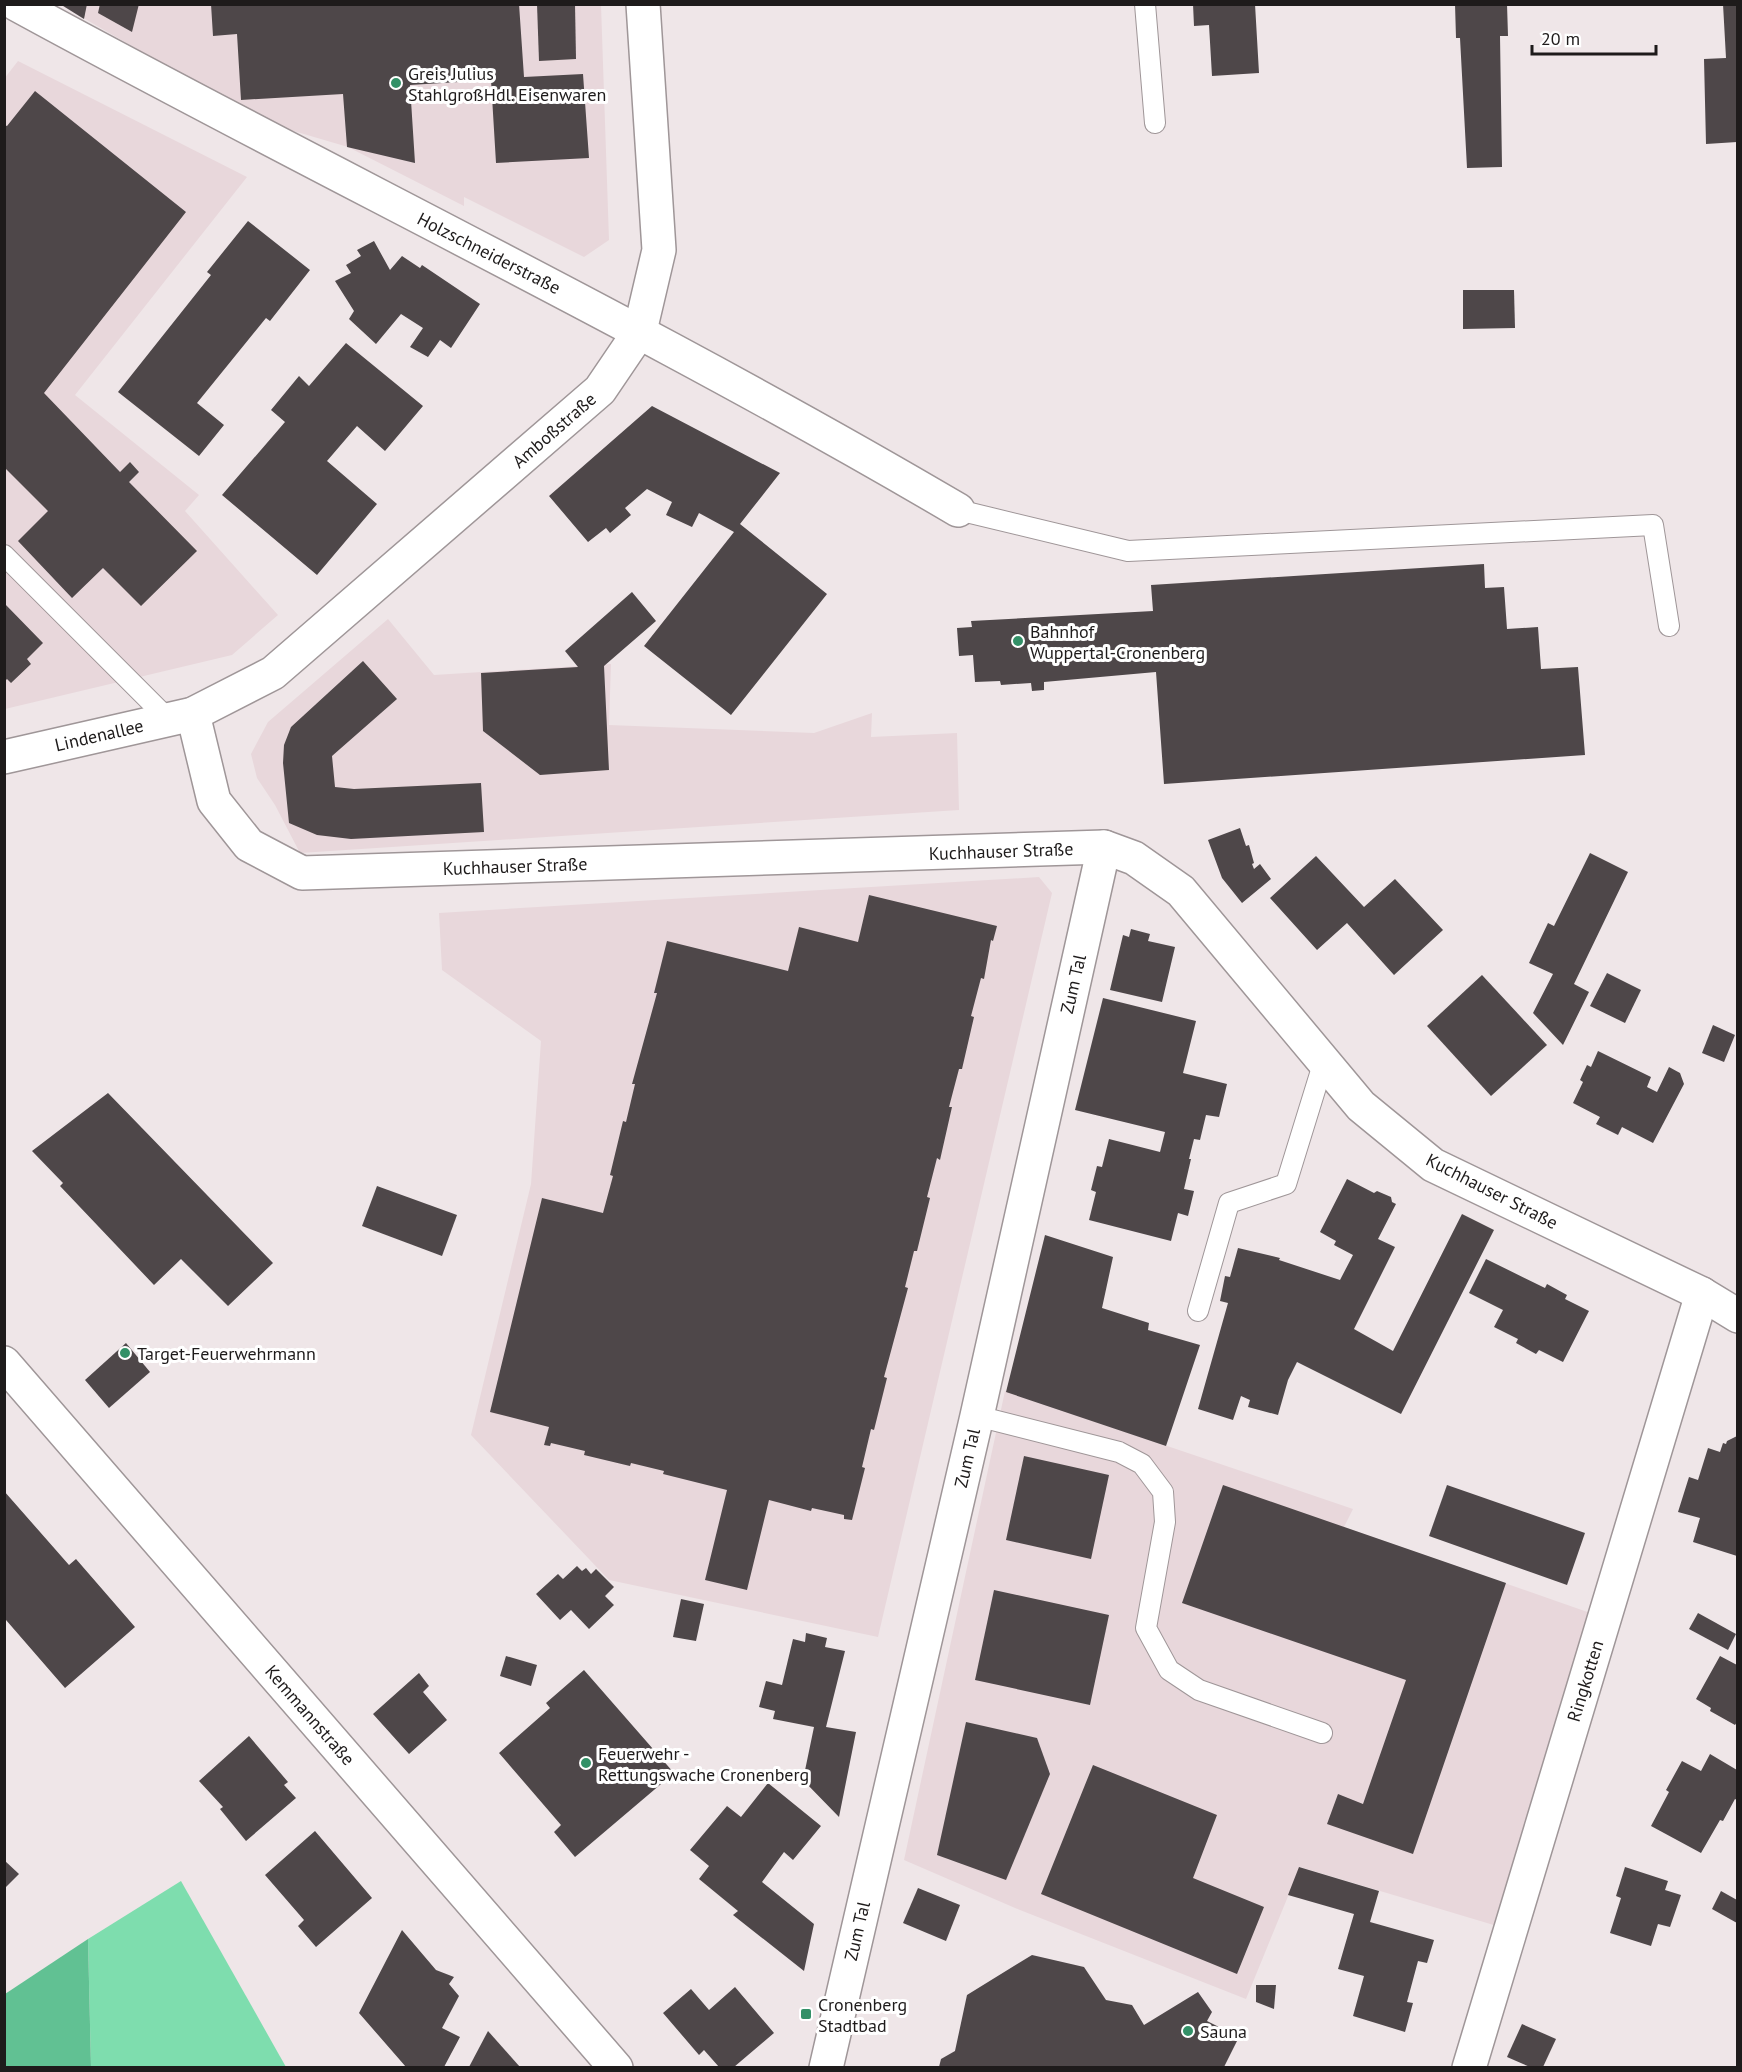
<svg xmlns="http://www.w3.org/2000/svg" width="1742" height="2072" font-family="'PT Sans',sans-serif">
  <rect width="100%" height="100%" fill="#efe6e8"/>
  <g fill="#e8d7db">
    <path d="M 61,5 L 601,5 L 609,240 L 584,257 L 464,197 L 464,206 L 348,147 L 263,122 Z"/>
    <path d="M 18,61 L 247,177 L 75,395 L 199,495 L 185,511 L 278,615 L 232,655 L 5,709 L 4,79 Z"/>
    <path d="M 388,619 L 434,675 L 611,664 L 609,725 L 814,733 L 872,713 L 871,737 L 957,733 L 959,810 L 300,853 L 275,805 L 257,778 L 251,754 L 268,722 Z"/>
    <path d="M 1039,877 L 1052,893 L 878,1637 L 609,1580 L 471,1435 L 531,1184 L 541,1041 L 442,970 L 439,913 Z"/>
    <path d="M 1005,1391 L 1353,1509 L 1344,1527 L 1596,1615 L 1497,1926 L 1300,1867 L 1246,1999 L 1020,1910 L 904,1860 Z"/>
  </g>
  <path fill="#7eddae" d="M 181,1881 L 286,2067 L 91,2067 L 88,1939 Z"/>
  <path fill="#61c193" d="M 88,1939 L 91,2067 L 5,2067 L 5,1994 Z"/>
  <g fill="#4e4749">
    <path d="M 60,4 L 87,4 L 84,19 Z"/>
    <path d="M 100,4 L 139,4 L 132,32 L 98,13 Z"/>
    <path d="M 211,4 L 519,4 L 524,77 L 583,74 L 589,158 L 496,163 L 491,80 L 410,85 L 415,163 L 347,147 L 343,94 L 241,100 L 237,34 L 213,36 Z"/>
    <path d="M 537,4 L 575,4 L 576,59 L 539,61 Z"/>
    <path d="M 1193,4 L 1255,4 L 1259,73 L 1212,76 L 1209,25 L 1194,26 Z"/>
    <path d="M 1455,4 L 1507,4 L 1508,36 L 1500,36 L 1502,167 L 1467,168 L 1460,38 L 1456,38 Z"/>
    <path d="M 1723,4 L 1737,4 L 1737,142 L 1706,144 L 1704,59 L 1726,58 Z"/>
    <path d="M 35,91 L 186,212 L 44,393 L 120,472 L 130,462 L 139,472 L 129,482 L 197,551 L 141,606 L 103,568 L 72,598 L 18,541 L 48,511 L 4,467 L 4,125 L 7,126 Z"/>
    <path d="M 248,221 L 310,270 L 270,321 L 266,318 L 197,403 L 224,425 L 199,456 L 118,392 L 211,275 L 207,272 Z"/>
    <path d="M 374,241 L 390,270 L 402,256 L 420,268 L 422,265 L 480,304 L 451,348 L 440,340 L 428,357 L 410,347 L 423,328 L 401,314 L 376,344 L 349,319 L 354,311 L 335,281 L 351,273 L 346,265 L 361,256 L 357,250 Z"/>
    <path d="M 1463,290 L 1514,290 L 1515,328 L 1463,329 Z"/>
    <path d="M 346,343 L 423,406 L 385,451 L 357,426 L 327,461 L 377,504 L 317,575 L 222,495 L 285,422 L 271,410 L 299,376 L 309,386 Z"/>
    <path d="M 652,406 L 780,473 L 740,524 L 827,594 L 731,715 L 644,646 L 734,532 L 699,513 L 692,527 L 666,515 L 672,502 L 647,489 L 625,508 L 631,515 L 610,533 L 606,528 L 588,542 L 549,496 Z"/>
    <path d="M 1484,564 L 1485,588 L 1504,587 L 1507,629 L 1538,627 L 1541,669 L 1578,667 L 1585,755 L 1164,784 L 1156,672 L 1044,682 L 1044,690 L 1032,691 L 1031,683 L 1001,685 L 1000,681 L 975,682 L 973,655 L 959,656 L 957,628 L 972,627 L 971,621 L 1153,611 L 1151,585 Z"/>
    <path d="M 632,592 L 656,621 L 604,666 L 609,770 L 540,775 L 483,731 L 481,673 L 578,667 L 565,651 Z"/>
    <path d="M 5,604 L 43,643 L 27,659 L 31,664 L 11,683 L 7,679 L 5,681 Z"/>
    <path d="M 363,661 L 397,699 L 332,756 L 335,787 L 354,789 L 481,783 L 484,832 L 351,839 L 317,835 L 289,823 L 283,763 L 284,745 L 291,727 Z"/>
    <path d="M 1240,828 L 1246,846 L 1249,845 L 1254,863 L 1252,864 L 1254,869 L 1260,864 L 1271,879 L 1242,903 L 1222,878 L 1208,840 Z"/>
    <path d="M 1590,853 L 1628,872 L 1574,984 L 1589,992 L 1563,1045 L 1533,1013 L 1553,974 L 1529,963 L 1548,923 L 1554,926 Z"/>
    <path d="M 1316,856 L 1364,907 L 1395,879 L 1443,930 L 1394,975 L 1347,923 L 1317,950 L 1270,898 Z"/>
    <path d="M 869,895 L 997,926 L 993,941 L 991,940 L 984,979 L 981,978 L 971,1016 L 974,1017 L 962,1069 L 959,1069 L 949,1107 L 952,1107 L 940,1160 L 937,1158 L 927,1197 L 930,1198 L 917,1251 L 914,1251 L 905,1287 L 908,1288 L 884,1377 L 887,1378 L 874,1430 L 871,1429 L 862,1467 L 865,1468 L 852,1520 L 844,1519 L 844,1515 L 812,1508 L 811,1511 L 769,1500 L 747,1590 L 705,1580 L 727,1490 L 663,1474 L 664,1471 L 631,1463 L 630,1466 L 584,1455 L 585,1451 L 551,1443 L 550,1446 L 544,1445 L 549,1427 L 490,1412 L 542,1198 L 603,1213 L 613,1176 L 610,1175 L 623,1121 L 626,1122 L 635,1084 L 632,1084 L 657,993 L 654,993 L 667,941 L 788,971 L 799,927 L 858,942 Z"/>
    <path d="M 1131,929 L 1150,934 L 1148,941 L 1175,947 L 1162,1002 L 1110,990 L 1123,935 L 1129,937 Z"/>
    <path d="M 1607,973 L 1641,990 L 1625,1023 L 1590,1006 Z"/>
    <path d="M 1482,975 L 1547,1045 L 1491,1096 L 1427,1026 Z"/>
    <path d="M 1103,998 L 1196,1021 L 1183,1073 L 1227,1084 L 1219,1117 L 1206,1115 L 1200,1140 L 1194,1139 L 1189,1159 L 1191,1159 L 1184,1189 L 1194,1191 L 1188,1216 L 1178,1213 L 1171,1241 L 1089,1220 L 1096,1192 L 1091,1190 L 1097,1166 L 1102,1167 L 1109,1139 L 1160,1152 L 1165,1132 L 1075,1110 Z"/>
    <path d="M 1713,1025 L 1735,1035 L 1724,1062 L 1702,1053 Z"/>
    <path d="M 1598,1051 L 1651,1077 L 1647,1087 L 1657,1092 L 1669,1067 L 1680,1073 L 1684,1084 L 1653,1143 L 1622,1127 L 1618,1135 L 1596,1124 L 1600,1117 L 1573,1103 L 1583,1082 L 1580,1080 L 1587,1065 L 1591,1067 Z"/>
    <path d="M 108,1093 L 273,1263 L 228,1306 L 181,1259 L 154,1285 L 60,1186 L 63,1183 L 32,1151 Z"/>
    <path d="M 1347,1179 L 1374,1193 L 1377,1191 L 1391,1197 L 1392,1202 L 1396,1204 L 1378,1239 L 1395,1247 L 1354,1329 L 1393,1351 L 1462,1214 L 1494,1230 L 1401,1414 L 1297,1362 L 1288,1380 L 1278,1415 L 1248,1407 L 1250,1400 L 1241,1396 L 1233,1420 L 1198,1409 L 1228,1303 L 1220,1301 L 1225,1276 L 1230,1277 L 1238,1248 L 1280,1258 L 1279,1260 L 1340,1280 L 1353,1255 L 1334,1245 L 1336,1241 L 1320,1232 Z"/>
    <path d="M 377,1186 L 457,1215 L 442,1256 L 362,1226 Z"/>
    <path d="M 1045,1235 L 1113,1257 L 1102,1308 L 1149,1323 L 1148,1330 L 1200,1345 L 1166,1446 L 1006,1392 Z"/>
    <path d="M 1486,1259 L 1545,1288 L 1547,1284 L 1567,1295 L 1565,1299 L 1589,1311 L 1563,1362 L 1539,1350 L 1536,1354 L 1516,1343 L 1518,1339 L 1494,1327 L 1503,1310 L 1469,1293 Z"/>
    <path d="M 126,1343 L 150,1372 L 109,1408 L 85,1380 Z"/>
    <path d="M 1737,1436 L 1737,1556 L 1693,1542 L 1700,1518 L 1678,1512 L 1689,1477 L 1698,1480 L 1708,1448 L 1720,1452 L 1723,1443 L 1726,1444 L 1727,1441 Z"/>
    <path d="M 1024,1456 L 1109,1475 L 1091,1559 L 1006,1540 Z"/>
    <path d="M 1223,1485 L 1506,1583 L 1413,1854 L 1327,1824 L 1338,1794 L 1363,1804 L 1406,1680 L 1182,1603 Z"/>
    <path d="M 1447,1485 L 1585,1533 L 1567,1585 L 1429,1536 Z"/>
    <path d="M 4,1491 L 69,1565 L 76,1559 L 135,1627 L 65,1688 L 6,1620 L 4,1621 Z"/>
    <path d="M 577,1566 L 582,1571 L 586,1568 L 591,1574 L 596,1569 L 614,1587 L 605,1596 L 614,1605 L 589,1629 L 571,1610 L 560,1620 L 536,1594 L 558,1574 L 563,1579 Z"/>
    <path d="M 994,1590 L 1109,1615 L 1090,1705 L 975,1680 Z"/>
    <path d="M 681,1599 L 704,1604 L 696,1641 L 673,1637 Z"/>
    <path d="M 1698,1613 L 1736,1634 L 1728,1650 L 1689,1629 Z"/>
    <path d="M 806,1633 L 827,1638 L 825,1647 L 845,1651 L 826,1727 L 856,1732 L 839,1817 L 803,1780 L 814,1727 L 773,1719 L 775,1711 L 759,1707 L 766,1681 L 782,1685 L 793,1639 L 805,1642 Z"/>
    <path d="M 506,1656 L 537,1665 L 531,1686 L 500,1676 Z"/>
    <path d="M 1720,1656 L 1737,1665 L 1737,1722 L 1735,1725 L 1710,1711 L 1711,1708 L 1696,1699 Z"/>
    <path d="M 584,1670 L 674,1773 L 575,1857 L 554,1832 L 561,1825 L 499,1753 L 550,1708 L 546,1703 Z"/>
    <path d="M 419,1673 L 429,1686 L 423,1692 L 447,1720 L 409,1754 L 373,1714 Z"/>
    <path d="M 966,1722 L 1037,1738 L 1050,1774 L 1006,1880 L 937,1855 Z"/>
    <path d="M 249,1736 L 288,1782 L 284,1785 L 296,1798 L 246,1841 L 220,1809 L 223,1807 L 199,1781 Z"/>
    <path d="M 1710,1754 L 1737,1770 L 1737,1800 L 1735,1799 L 1723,1821 L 1720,1820 L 1701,1853 L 1651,1826 L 1669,1792 L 1666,1790 L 1682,1761 L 1701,1771 Z"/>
    <path d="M 1093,1765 L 1217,1815 L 1193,1878 L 1264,1907 L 1237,1974 L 1041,1894 Z"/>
    <path d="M 768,1783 L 821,1826 L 793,1860 L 784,1852 L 762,1882 L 814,1924 L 804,1971 L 733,1915 L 738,1911 L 699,1879 L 709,1866 L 690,1850 L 727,1806 L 741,1817 Z"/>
    <path d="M 315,1831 L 372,1898 L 316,1947 L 298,1926 L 304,1920 L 265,1875 Z"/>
    <path d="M 4,1860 L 19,1874 L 4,1889 Z"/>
    <path d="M 1299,1867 L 1379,1891 L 1370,1922 L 1434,1940 L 1427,1963 L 1418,1961 L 1407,2002 L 1413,2003 L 1405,2032 L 1353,2016 L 1364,1976 L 1338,1969 L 1354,1914 L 1288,1895 Z"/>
    <path d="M 1625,1867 L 1668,1881 L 1665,1890 L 1681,1895 L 1670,1927 L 1658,1924 L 1651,1946 L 1610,1933 L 1621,1898 L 1616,1896 Z"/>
    <path d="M 918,1888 L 960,1905 L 946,1941 L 903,1923 Z"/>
    <path d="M 1721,1891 L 1737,1900 L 1737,1923 L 1712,1909 Z"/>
    <path d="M 402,1930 L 436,1970 L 454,1977 L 449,1984 L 459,1996 L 442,2028 L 460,2037 L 444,2067 L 406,2067 L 359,2013 Z"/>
    <path d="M 1032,1955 L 1084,1967 L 1106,2000 L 1132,2005 L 1144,2025 L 1198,1992 L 1212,2012 L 1207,2021 L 1239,2037 L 1224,2067 L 939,2067 L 941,2059 L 955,2051 L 967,1995 Z"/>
    <path d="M 1256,1985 L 1276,1985 L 1274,2009 L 1256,2002 Z"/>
    <path d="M 735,1987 L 774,2033 L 734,2067 L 719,2067 L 704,2050 L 699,2055 L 663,2013 L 691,1989 L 709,2010 Z"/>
    <path d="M 1522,2024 L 1556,2039 L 1543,2067 L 1530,2067 L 1507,2057 Z"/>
    <path d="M 488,2031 L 520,2067 L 469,2067 Z"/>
  </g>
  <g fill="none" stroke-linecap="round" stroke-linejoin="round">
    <defs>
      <g id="lane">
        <path d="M 1145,4 L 1155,123"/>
        <path d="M 958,510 L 1128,551 L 1653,525 L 1669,626"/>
        <path d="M 4,555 L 169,720"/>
        <path d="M 1198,1311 L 1229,1203 L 1286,1184 L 1324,1061"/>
        <path d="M 977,1416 L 1119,1452 L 1142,1464 L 1163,1492 L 1165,1522 L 1146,1628 L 1169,1670 L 1199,1690 L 1322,1733"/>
      </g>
      <g id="street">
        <path d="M 16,4 C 329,175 651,329 958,510"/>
        <path d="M 193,714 L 214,801 L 249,845 L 302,873 L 1104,847 L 1134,858 L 1181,891 L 1361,1106 L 1433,1165 L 1702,1294 L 1738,1316"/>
        <path d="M 4,1363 L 616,2068"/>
        <path d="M 826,2068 L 977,1416 L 1104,847"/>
        <path d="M 1469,2068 L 1702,1294"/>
      </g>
      <path id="secondary" d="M 4,757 L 193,714 L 273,673 L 600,390 L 640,331 L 659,250 L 643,4"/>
    </defs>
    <use href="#lane" stroke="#9f9698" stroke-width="22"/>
    <use href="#street" stroke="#9f9698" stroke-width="36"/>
    <use href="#secondary" stroke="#9f9698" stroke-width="36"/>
    <use href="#lane" stroke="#fff" stroke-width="20"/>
    <use href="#street" stroke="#fff" stroke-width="33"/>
    <use href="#secondary" stroke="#fff" stroke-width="33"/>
  </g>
  <g fill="#339067" stroke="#fff" stroke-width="2">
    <circle cx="396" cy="83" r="6"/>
    <circle cx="1018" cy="641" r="6"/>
    <circle cx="125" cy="1353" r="6"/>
    <circle cx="586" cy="1763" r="6"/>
    <rect x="800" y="2008" width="12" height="12" rx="3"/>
    <circle cx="1188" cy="2031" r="6"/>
  </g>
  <g text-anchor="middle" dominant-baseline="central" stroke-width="6" stroke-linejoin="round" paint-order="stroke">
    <g font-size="18" fill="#1e1b1b" stroke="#fff" text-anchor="start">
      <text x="408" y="73">Greis Julius<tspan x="408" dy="21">StahlgroßHdl. Eisenwaren</tspan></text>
      <text x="1030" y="631">Bahnhof<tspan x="1030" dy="21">Wuppertal-Cronenberg</tspan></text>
      <text x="137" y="1353">Target-Feuerwehrmann</text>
      <text x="598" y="1753">Feuerwehr -<tspan x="598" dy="21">Rettungswache Cronenberg</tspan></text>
      <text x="818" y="2004">Cronenberg<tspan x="818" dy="21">Stadtbad</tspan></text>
      <text x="1200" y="2031">Sauna</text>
    </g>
    <g font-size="18" fill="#1e1b1b" stroke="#fff">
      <text transform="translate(489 253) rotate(27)">Holzschneiderstraße</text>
      <text transform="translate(554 430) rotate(-41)">Amboßstraße</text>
      <text transform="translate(99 735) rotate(-13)">Lindenallee</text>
      <text transform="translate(1001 851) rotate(-2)">Kuchhauser Straße</text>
      <text transform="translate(515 866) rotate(-2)">Kuchhauser Straße</text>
      <text transform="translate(1073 984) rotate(-77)">Zum Tal</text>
      <text transform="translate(1492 1191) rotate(27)">Kuchhauser Straße</text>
      <text transform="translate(967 1458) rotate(-77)">Zum Tal</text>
      <text transform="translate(1585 1681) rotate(-73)">Ringkotten</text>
      <text transform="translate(310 1715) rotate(49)">Kemmannstraße</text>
      <text transform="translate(857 1931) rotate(-77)">Zum Tal</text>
    </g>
  </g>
  <rect width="1742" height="2072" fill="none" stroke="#1e1b1b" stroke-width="12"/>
  <path d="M1532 45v9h124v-9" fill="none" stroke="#1e1b1b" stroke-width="3"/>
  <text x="1541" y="45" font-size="18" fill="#1e1b1b" stroke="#ffffff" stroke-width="4.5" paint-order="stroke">20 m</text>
</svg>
